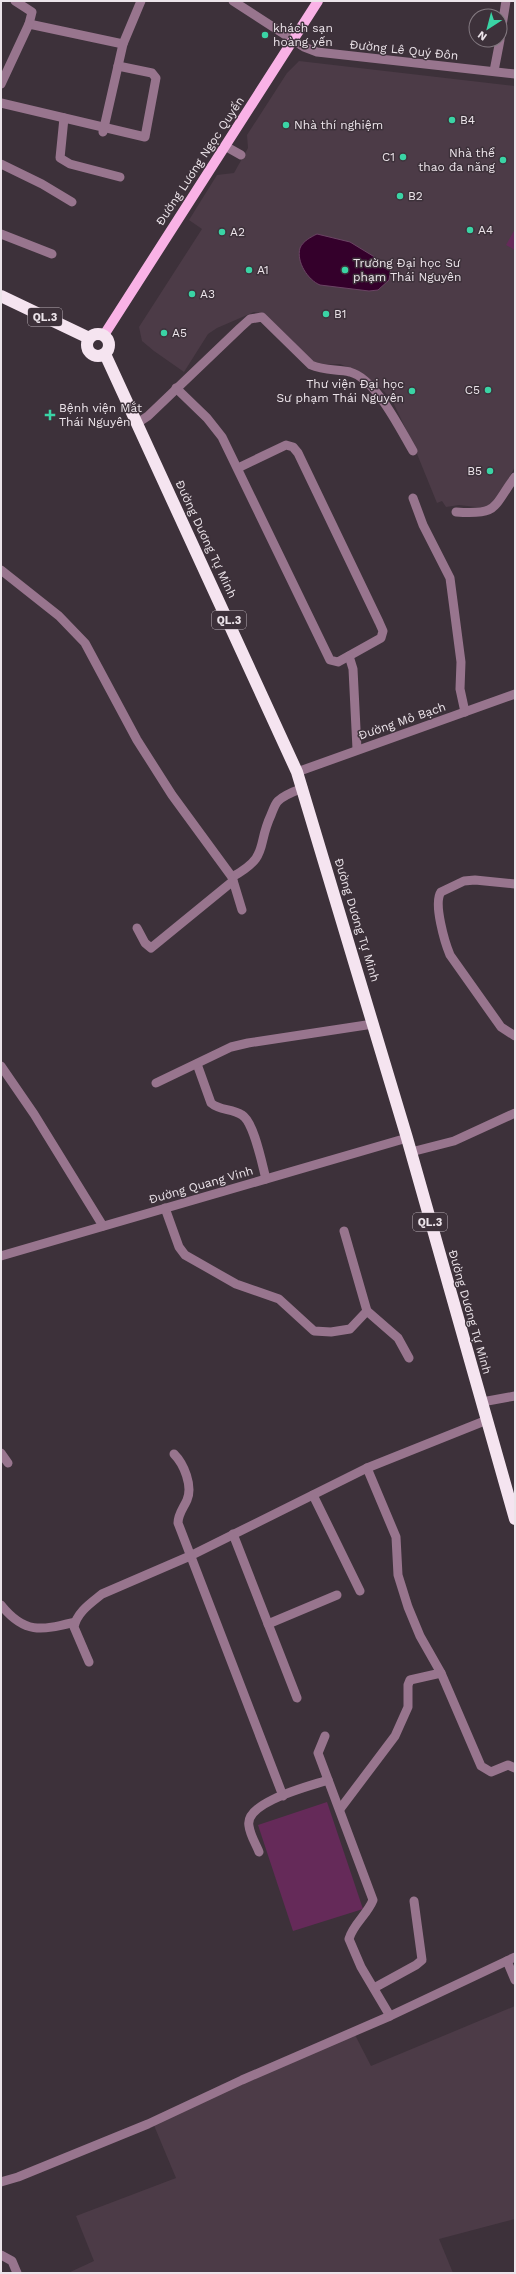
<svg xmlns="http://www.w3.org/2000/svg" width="516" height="2274" font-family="'Work Sans',sans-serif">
  <rect width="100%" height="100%" fill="#3d313a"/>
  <g fill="#4c3b47">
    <path d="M 299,61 L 515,86 L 515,467 L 495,502 L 484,508 L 459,505 L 446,507 L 442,501 L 437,503 L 413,444 L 392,400 L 381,388 L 353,369 L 340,364 L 317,365 L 265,314 L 254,312 L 217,328 L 208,334 L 184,372 L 154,351 L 142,341 L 139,327 L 202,229 L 189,220 L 217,175 L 234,173 L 248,148 L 247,135 L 287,73 Z"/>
    <path d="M 515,2006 L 515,2219 L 439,2239 L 453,2273 L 68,2273 L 94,2261 L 76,2216 L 176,2178 L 153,2123 L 355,2035 L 371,2066 Z"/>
  </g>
  <g fill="#652a59">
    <path d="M 515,229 L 515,250 L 506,245 Z"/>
    <path d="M 327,1802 L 363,1909 L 293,1931 L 258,1825 Z"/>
  </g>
  <path fill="#34002b" stroke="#6b4464" d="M 317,234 L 350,242 L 391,267 L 389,280 L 378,290 L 369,291 L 320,285 C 308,280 296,262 300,248 C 303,241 311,237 317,234 Z"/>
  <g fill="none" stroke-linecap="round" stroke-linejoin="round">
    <g stroke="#98758e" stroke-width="9">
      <path d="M 15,1 L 32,12 L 29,24 L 123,44"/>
      <path d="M 233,1 L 304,47 L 317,52 L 515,74"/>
      <path d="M 500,38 L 506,1"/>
      <path d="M 494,71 L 500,40"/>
      <path d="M 1,84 L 29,24"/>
      <path d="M 1,103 L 145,137 L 156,78 L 152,73 L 118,66"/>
      <path d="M 64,118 L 60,158 L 70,164 L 120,177"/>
      <path d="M 103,132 L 123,44 L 141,1"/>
      <path d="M 225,146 L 241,155"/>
      <path d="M 1,164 L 42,184 L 72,202"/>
      <path d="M 1,234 L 52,254"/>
      <path d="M 176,388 L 207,418 L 222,437 L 330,660 L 338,662 L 381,638 L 383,631 L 379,622 L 298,453 L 293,447 L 286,445 L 238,468"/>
      <path d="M 136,424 L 148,416 L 240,328 L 250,319 L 262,317 L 311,365 C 324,371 337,369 350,372 C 376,379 400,429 413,451"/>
      <path d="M 413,498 L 423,525 L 450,578 L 461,662 L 460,689 L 465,712"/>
      <path d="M 456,512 C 499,515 492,508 515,477"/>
      <path d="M 1,570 L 59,616 L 85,643 L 137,740 L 172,795 L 232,877 L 242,910"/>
      <path d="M 349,656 L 353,669 L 357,749"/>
      <path d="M 297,772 L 515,694"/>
      <path d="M 232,877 C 270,856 256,847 271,815 C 273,810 275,804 278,801 C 284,795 295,791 303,788"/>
      <path d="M 515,884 L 475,880 L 464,881 L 441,892 C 433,903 445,943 450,955 L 501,1027 L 515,1036"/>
      <path d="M 137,928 L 145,943 L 151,948 L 233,881"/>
      <path d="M 197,1064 L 211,1103 C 220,1111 232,1108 242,1115 C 254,1122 262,1164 266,1179"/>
      <path d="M 1,1066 L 34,1114 L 103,1226"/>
      <path d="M 156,1083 L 231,1047 L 248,1043 L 373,1024"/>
      <path d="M 411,1152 L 454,1141 L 515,1113"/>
      <path d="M 165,1208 L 179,1247 L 185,1255 L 236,1284 L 279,1299 L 314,1331 L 331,1332 L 350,1329 L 367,1311"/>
      <path d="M 344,1231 L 367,1311 L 398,1338 L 409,1358"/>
      <path d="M 1,1256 L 407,1138"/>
      <path d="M 482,1402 L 515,1396"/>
      <path d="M 1,1453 L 8,1463"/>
      <path d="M 174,1454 C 184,1464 193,1486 187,1500 C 183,1509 178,1514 178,1523 L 283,1796"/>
      <path d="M 367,1468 L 396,1537 L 398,1575 L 408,1607 L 420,1636 L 441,1673 L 481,1766 L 491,1772 L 508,1765 L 515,1768"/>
      <path d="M 313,1495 L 360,1591"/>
      <path d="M 233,1534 L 297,1698"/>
      <path d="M 1,1605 C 25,1635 42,1630 75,1622"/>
      <path d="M 268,1624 L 337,1595"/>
      <path d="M 89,1662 L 74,1627 C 77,1612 91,1603 102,1594 L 190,1556 L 367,1468 L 487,1420"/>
      <path d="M 325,1736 L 318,1753 L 373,1900 C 367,1915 353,1924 349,1939 L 361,1967 L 390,2016"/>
      <path d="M 340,1809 L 395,1736 L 408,1707 L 408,1685 L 410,1680 L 441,1673"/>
      <path d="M 259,1852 C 256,1844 250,1835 249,1826 C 244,1802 310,1786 328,1780"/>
      <path d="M 507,1961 L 515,1980"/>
      <path d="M 374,1988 L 416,1965 L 422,1960 L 414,1901"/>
      <path d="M 1,2182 L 18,2177 L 148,2124 L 242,2080 L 390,2016 L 515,1957"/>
      <path d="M 1,2255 L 12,2261 L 17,2273"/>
    </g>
    <path stroke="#f9b2e6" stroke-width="10" d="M 104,335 L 318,1"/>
    <g stroke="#f5e4f0" stroke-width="12">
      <path d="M 1,296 L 89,338"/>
      <circle cx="98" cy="345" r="11"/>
      <path d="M 105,354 L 297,772 L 407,1138 L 515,1519"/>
    </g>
  </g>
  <g fill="#3ad4a5" stroke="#3d313a" stroke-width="1.5">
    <circle cx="265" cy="35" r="4"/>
    <circle cx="452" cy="120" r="4"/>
    <circle cx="286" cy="125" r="4"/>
    <circle cx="403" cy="157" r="4"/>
    <circle cx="503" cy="160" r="4"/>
    <circle cx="400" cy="196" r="4"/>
    <circle cx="470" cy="230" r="4"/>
    <circle cx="222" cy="232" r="4"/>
    <circle cx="249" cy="270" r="4"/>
    <circle cx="345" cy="270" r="4"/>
    <circle cx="192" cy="294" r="4"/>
    <circle cx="326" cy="314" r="4"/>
    <circle cx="164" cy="333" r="4"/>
    <circle cx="488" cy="390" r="4"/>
    <circle cx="412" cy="391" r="4"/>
    <path d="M48 409h4v4h4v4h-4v4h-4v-4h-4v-4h4z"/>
    <circle cx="490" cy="471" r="4"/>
  </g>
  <g text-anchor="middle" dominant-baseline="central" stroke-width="3" stroke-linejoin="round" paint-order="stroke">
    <g fill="#3d313a" stroke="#b8aeb5" stroke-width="1">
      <rect x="28" y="308" width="34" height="18" rx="3"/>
      <rect x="212" y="611" width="34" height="18" rx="3"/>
      <rect x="413" y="1213" width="34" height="18" rx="3"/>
    </g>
    <g font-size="11" font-weight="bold" fill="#ece4ea">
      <text x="45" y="317">QL.3</text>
      <text x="229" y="620">QL.3</text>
      <text x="430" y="1222">QL.3</text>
    </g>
    <g font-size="12" fill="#ece4ea" stroke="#3d313a" text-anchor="start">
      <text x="273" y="28">khách sạn<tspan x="273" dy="14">hoàng yến</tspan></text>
      <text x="460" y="120">B4</text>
      <text x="294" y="125">Nhà thí nghiệm</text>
      <text x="495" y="153" text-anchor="end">Nhà thể<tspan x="495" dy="14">thao đa năng</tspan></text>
      <text x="395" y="157" text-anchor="end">C1</text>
      <text x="408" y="196">B2</text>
      <text x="478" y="230">A4</text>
      <text x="230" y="232">A2</text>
      <text x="353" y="263">Trường Đại học Sư<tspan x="353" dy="14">phạm Thái Nguyên</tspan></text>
      <text x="257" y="270">A1</text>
      <text x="200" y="294">A3</text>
      <text x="334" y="314">B1</text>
      <text x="172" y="333">A5</text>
      <text x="404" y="384" text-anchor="end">Thư viện Đại học<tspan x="404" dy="14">Sư phạm Thái Nguyên</tspan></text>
      <text x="480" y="390" text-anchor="end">C5</text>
      <text x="59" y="408">Bệnh viện Mắt<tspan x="59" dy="14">Thái Nguyên</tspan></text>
      <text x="482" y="471" text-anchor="end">B5</text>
    </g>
    <g font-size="12" fill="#ece4ea" stroke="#3d313a">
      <text transform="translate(404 50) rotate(6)">Đường Lê Quý Đôn</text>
      <text transform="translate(200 161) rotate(-57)">Đường Lương Ngọc Quyến</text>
      <text transform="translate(206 539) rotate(65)">Đường Dương Tự Minh</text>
      <text transform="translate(402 721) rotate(-19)">Đường Mỏ Bạch</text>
      <text transform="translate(357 920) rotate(73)">Đường Dương Tự Minh</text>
      <text transform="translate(201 1185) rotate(-16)">Đường Quang Vinh</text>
      <text transform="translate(470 1312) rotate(74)">Đường Dương Tự Minh</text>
    </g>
  </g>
  <rect width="516" height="2274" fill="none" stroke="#ece4ea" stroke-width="4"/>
  <g transform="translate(488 28) rotate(216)"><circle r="19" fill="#3d313a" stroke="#837980"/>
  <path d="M0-3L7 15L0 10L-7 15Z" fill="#3ad4a5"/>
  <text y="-6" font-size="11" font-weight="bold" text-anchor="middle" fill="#ece4ea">N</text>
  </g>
</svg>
